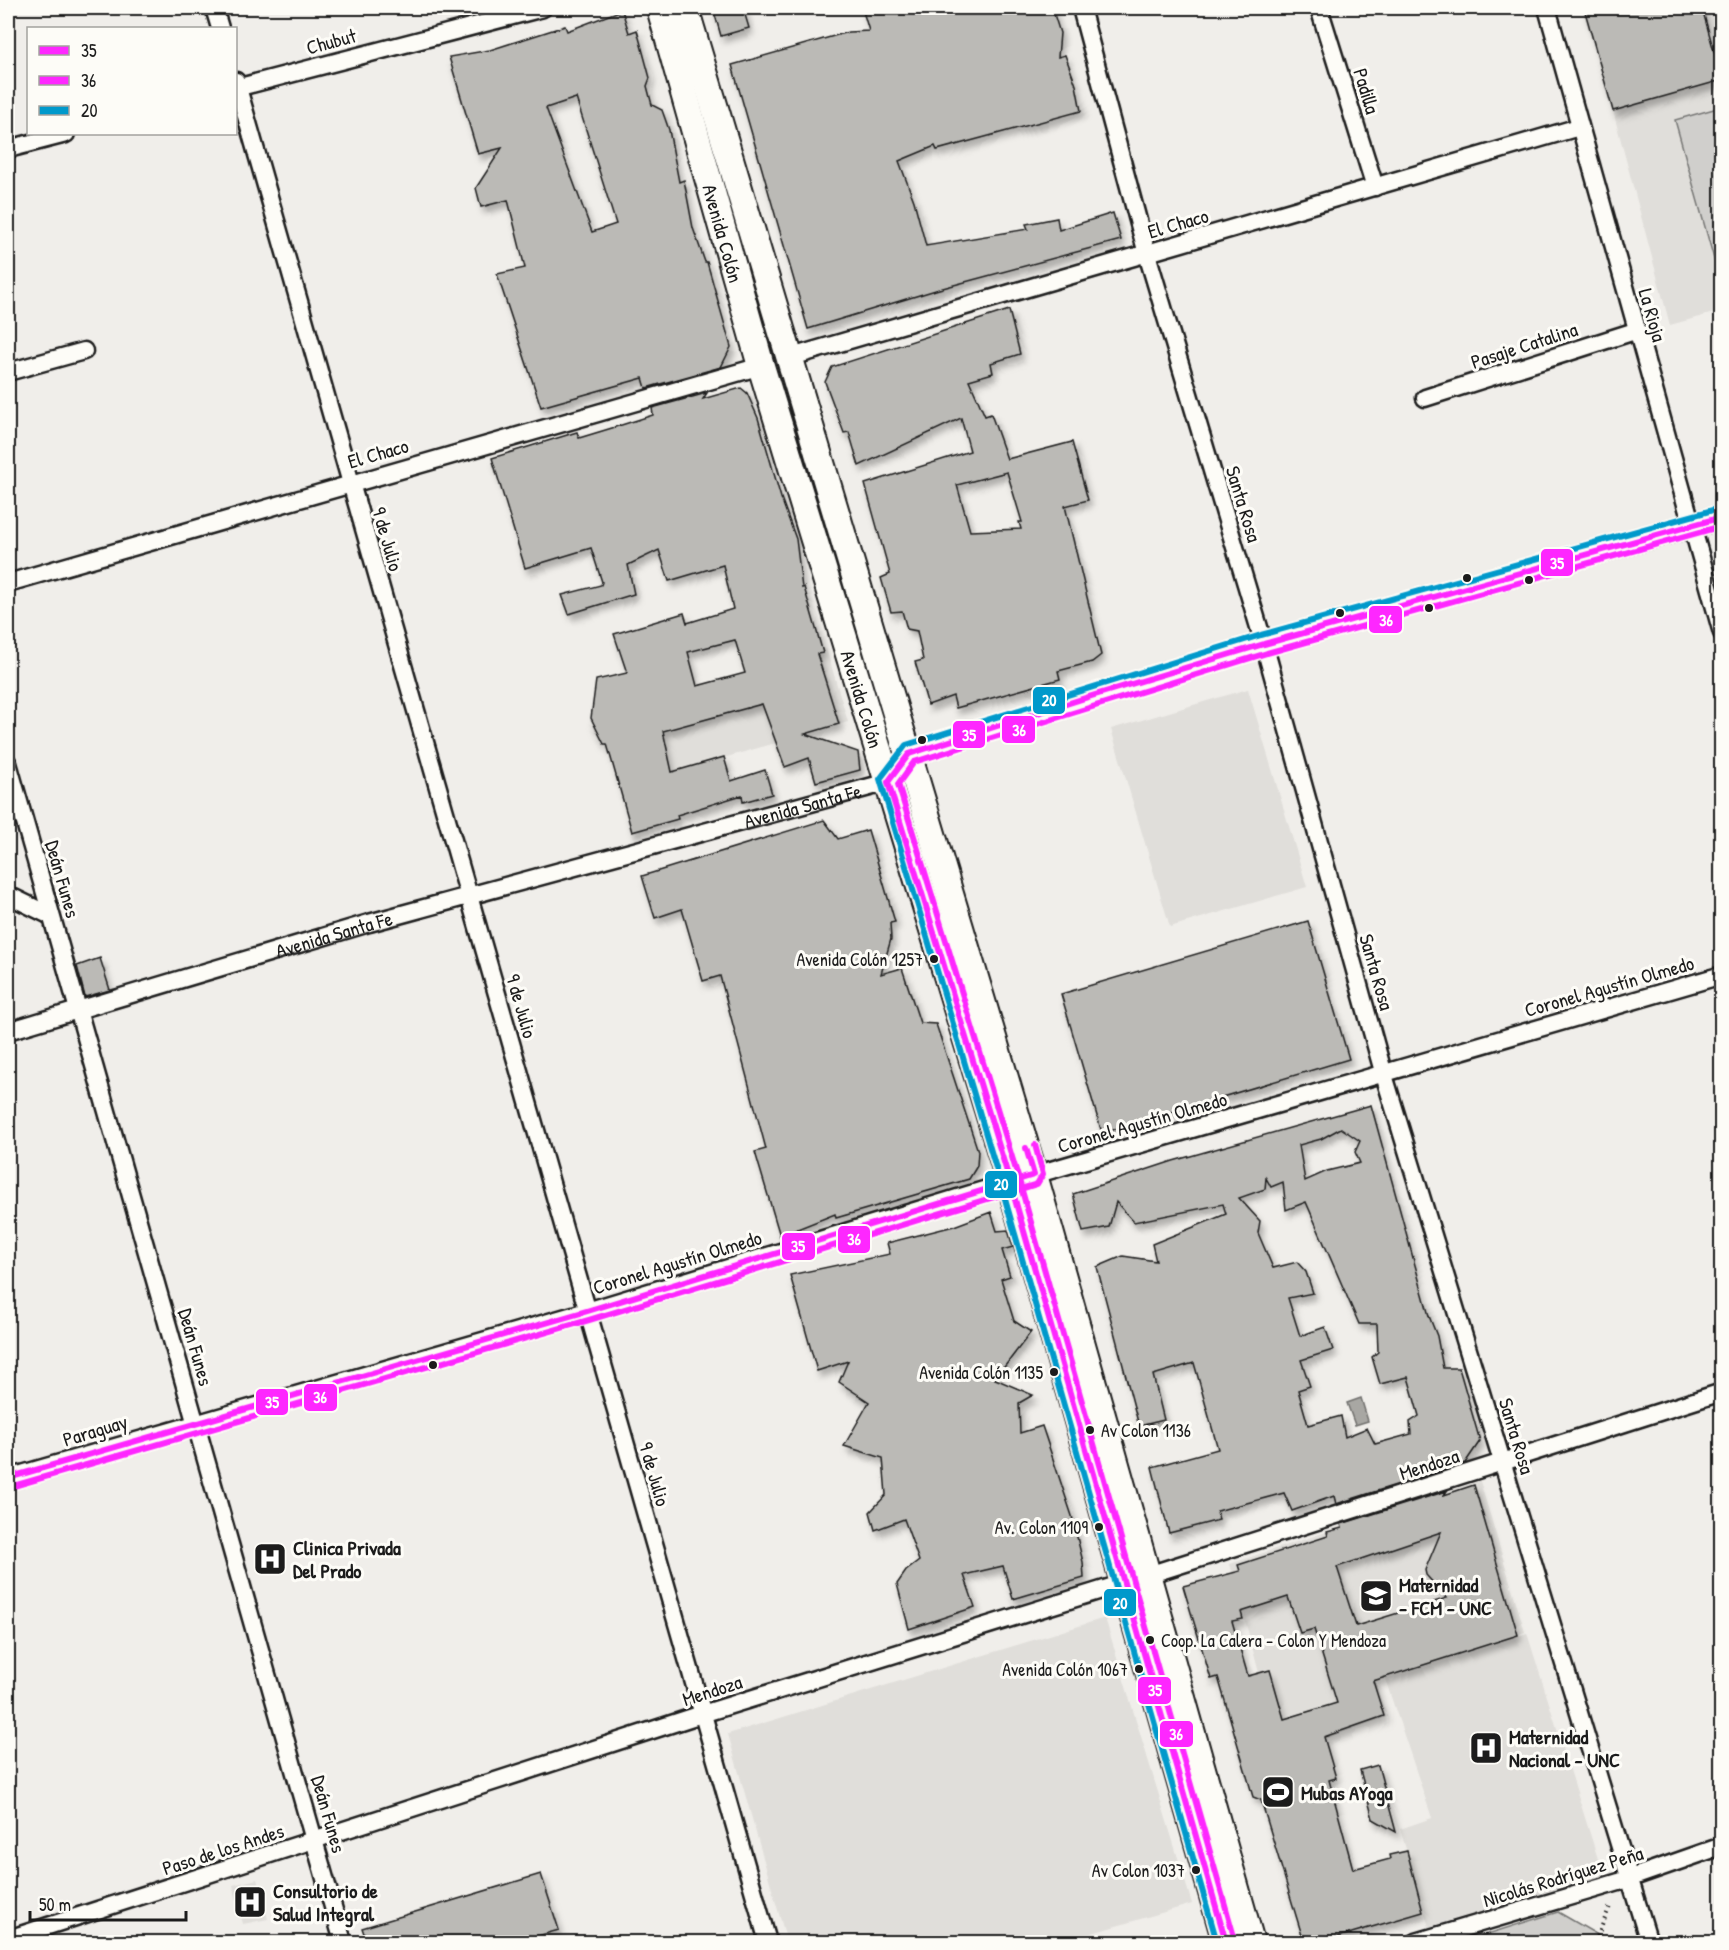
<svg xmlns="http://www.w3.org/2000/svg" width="1729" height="1950" font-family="'Patrick Hand',sans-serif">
  <defs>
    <filter id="shadow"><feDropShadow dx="3.5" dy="6" stdDeviation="3" flood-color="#0004"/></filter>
  </defs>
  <rect width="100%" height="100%" fill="#f0eeea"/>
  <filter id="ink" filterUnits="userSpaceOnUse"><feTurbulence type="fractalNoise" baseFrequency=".0167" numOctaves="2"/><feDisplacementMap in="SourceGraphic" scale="12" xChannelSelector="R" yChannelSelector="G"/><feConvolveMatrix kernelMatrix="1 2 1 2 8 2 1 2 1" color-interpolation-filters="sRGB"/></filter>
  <g filter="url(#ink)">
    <g fill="#e0deda">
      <path d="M 1582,8 L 1721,8 L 1721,311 L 1670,325 L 1613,111 Z"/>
      <path d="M 826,648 L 848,722 L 651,779 L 629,704 L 822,653 Z"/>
      <path d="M 1248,689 L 1307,887 L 1170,927 L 1111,729 Z"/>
      <path d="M 1480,1481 L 1525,1632 L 1375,1680 L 1387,1717 L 1293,1750 L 1270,1671 L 1259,1673 L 1230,1564 Z"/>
      <path d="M 1105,1618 L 1192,1904 L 1061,1942 L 787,1942 L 728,1734 Z"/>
      <path d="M 1527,1633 L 1603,1875 L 1429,1927 L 1400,1829 L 1432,1818 L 1385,1679 Z"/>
      <path d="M 257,1879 L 268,1919 L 243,1924 L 233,1885 Z"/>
    </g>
    <g fill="#d0cfcc" stroke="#767674" stroke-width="1.5">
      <path d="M 1721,107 L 1722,107 L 1721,284 L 1675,120 Z"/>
      <path d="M 1558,1912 L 1610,1942 L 1462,1942 Z"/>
    </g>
    <path fill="#a8a7a3" stroke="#706f6d" stroke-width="1.5" d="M 1361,1398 L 1368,1421 L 1355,1425 L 1347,1403 Z"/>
    <g fill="#bbbab6" stroke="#1c1c1c" stroke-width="1.5" fill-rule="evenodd" filter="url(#shadow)">
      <path d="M 713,8 L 743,8 L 749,28 L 721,36 Z"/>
      <path d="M 862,8 L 1052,8 L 1060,33 L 1058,57 L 1065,55 L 1076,85 L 1081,111 L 937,150 L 935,146 L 899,161 L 914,201 L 926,246 L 1028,229 L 1026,224 L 1057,218 L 1059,230 L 1113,213 L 1121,240 L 939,289 L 808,329 L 732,65 L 848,32 L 869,31 Z"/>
      <path d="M 1584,8 L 1702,8 L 1722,80 L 1613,111 Z"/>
      <path d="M 622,10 L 629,33 L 637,30 L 650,78 L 647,86 L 652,105 L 662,110 L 669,130 L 679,182 L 684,180 L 693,228 L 705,262 L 707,262 L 731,347 L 721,367 L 646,388 L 643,378 L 541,407 L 497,274 L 525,268 L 508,200 L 481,207 L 476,188 L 502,148 L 478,154 L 449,57 L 490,50 L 565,26 L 567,31 ZM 576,98 L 616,224 L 592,232 L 546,108 Z"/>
      <path d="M 1009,310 L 1020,354 L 991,363 L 993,373 L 969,380 L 985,416 L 991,414 L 1007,459 L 1072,442 L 1088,500 L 1065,506 L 1101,655 L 1092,662 L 1058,671 L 1060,679 L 956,708 L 953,696 L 928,705 L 915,662 L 923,660 L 917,631 L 907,629 L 902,611 L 891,612 L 881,578 L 890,574 L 865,484 L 970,451 L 961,418 L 859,466 L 849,432 L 844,433 L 825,382 L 832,367 ZM 1007,472 L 1022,522 L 1019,522 L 1021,529 L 970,531 L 957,485 Z"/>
      <path d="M 741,388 L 747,393 L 758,418 L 781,498 L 796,539 L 802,588 L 804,587 L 823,653 L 817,654 L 839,724 L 805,734 L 858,752 L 860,770 L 816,782 L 809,758 L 785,767 L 762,704 L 663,731 L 672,772 L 724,757 L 731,781 L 765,770 L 772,794 L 743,802 L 742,795 L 677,815 L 678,819 L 632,832 L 607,744 L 604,744 L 591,718 L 596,680 L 627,673 L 614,634 L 684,613 L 687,623 L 733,609 L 723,565 L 669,581 L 659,550 L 628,565 L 634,594 L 569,614 L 562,595 L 601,585 L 602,582 L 591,548 L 525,568 L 492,458 L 577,432 L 579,438 L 612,428 L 653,415 L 652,408 L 707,393 L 703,399 ZM 735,640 L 745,673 L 697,686 L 688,652 Z"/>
      <path d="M 824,820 L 838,839 L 868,830 L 895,922 L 890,923 L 891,939 L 881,974 L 902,968 L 920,1023 L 936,1024 L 978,1151 L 977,1166 L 969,1179 L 836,1218 L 835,1214 L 780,1236 L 755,1152 L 766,1149 L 720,976 L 703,981 L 682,909 L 655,918 L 642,876 Z"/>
      <path d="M 1308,921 L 1349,1059 L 1102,1133 L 1061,994 Z"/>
      <path d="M 100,958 L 110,990 L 85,997 L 77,966 Z"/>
      <path d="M 1371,1105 L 1429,1316 L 1437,1336 L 1443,1368 L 1459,1368 L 1480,1441 L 1465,1463 L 1336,1504 L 1334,1496 L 1292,1511 L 1284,1493 L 1217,1511 L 1219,1520 L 1169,1533 L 1152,1467 L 1218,1449 L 1194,1363 L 1153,1375 L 1164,1420 L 1139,1426 L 1097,1267 L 1123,1256 L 1156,1261 L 1152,1244 L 1226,1214 L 1223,1204 L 1134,1222 L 1116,1202 L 1109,1227 L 1083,1232 L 1073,1194 L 1173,1161 ZM 1341,1128 L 1360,1141 L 1355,1152 L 1360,1163 L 1327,1171 L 1305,1181 L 1299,1145 L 1321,1139 ZM 1266,1178 L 1271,1187 L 1283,1182 L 1286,1210 L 1306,1202 L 1359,1324 L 1377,1324 L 1378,1352 L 1372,1357 L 1380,1384 L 1408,1377 L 1419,1416 L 1410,1422 L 1411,1434 L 1375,1444 L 1367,1428 L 1345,1437 L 1341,1416 L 1308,1425 L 1298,1390 L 1310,1386 L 1301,1360 L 1333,1350 L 1325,1327 L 1300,1336 L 1288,1298 L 1313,1293 L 1306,1272 L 1297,1262 L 1273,1268 L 1258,1233 L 1260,1221 L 1239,1198 L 1265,1189 Z"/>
      <path d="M 991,1212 L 997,1231 L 1008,1230 L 1013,1247 L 1002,1250 L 1010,1276 L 1001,1279 L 1014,1321 L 1031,1332 L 995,1379 L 1033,1395 L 1019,1403 L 1020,1433 L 1042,1426 L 1072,1516 L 1083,1562 L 1084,1578 L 1013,1599 L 1003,1566 L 964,1575 L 975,1607 L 909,1629 L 897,1584 L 906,1571 L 919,1561 L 904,1519 L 875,1530 L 870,1512 L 886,1495 L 883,1458 L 844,1446 L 869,1402 L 839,1382 L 848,1361 L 817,1371 L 790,1275 L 890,1254 L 887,1243 L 954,1226 Z"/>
      <path d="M 1474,1485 L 1518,1635 L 1373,1681 L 1384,1716 L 1324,1737 L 1336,1778 L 1329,1780 L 1353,1869 L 1390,1859 L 1389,1855 L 1407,1851 L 1423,1912 L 1321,1942 L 1304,1942 L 1261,1800 L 1253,1797 L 1218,1677 L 1211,1679 L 1183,1586 L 1240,1571 L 1238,1565 L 1328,1536 L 1327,1532 L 1342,1528 L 1341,1524 L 1447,1491 L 1444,1495 ZM 1441,1532 L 1425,1570 L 1426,1575 L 1447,1598 L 1356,1626 L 1337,1567 ZM 1288,1597 L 1300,1633 L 1314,1629 L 1337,1703 L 1284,1719 L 1270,1670 L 1248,1676 L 1232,1621 L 1243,1619 L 1241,1612 Z"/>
      <path d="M 1378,1765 L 1396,1832 L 1373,1819 L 1360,1770 Z"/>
      <path d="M 541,1874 L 559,1930 L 516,1942 L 367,1942 L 362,1928 Z"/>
    </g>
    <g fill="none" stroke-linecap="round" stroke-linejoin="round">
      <defs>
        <g id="minor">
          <path d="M 214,8 L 220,28"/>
          <path d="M 1081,8 L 1147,254 L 1264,644 L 1384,1075 L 1649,1942"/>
          <path d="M 1319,8 L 1375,187"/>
          <path d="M 1547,8 L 1722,633"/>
          <path d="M 236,81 L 768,1942"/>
          <path d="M 236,88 L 543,8"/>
          <path d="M 8,149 L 66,134"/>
          <path d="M 788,358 L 1579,127"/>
          <path d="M 8,372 L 84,351"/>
          <path d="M 1425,398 L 1635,331"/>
          <path d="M 8,583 L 761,366"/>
          <path d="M 8,763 L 343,1942"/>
          <path d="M 8,895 L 51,916"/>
          <path id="s1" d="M 8,1031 L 369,923 L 888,782"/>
          <path d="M 8,1478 L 587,1311 L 1010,1182 L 1722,975"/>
          <path d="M 1148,1575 L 1722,1392"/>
          <path d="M 8,1939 L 702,1714 L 1124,1583"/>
          <path d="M 1416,1942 L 1619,1882 L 1722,1846"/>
        </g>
        <path id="secondary" d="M 898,768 L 909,754 L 1264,644 L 1722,517"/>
        <g id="primary">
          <path id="s2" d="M 660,8 L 761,366 L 1010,1182 L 1226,1942"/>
          <path d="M 685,8 L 1034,1175 L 1251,1942"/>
        </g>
      </defs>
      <use href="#minor" stroke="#1c1c1c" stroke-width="21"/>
      <use href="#secondary" stroke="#1c1c1c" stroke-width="27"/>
      <use href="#primary" stroke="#1c1c1c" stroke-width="30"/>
      <path stroke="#1c1c1c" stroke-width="4" stroke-dasharray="1.5 4.5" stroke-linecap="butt" d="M 1595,1942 L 1611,1904"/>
      <use href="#minor" stroke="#fdfcf7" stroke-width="16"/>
      <use href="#secondary" stroke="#fdfcf7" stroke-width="22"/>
      <use href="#primary" stroke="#fdfcf7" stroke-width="26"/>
      <defs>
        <g id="bus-1">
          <path d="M 8,1478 L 587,1311 L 1034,1175 L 1026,1148"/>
          <path d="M 1226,1942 L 1010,1182 L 888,782 L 909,754 L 1085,698 L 1264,644 L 1722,517"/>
        </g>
        <g id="bus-2">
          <path d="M 10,1487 L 589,1320 L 1037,1184 L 1043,1174 L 1035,1145"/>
          <path d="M 1235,1940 L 1019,1180 L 898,784 L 914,762 L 1267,653 L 1722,526"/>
        </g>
        <path id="bus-3" d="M 1217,1942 L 1001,1185 L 880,779 L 906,745 L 1261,635 L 1720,508"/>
      </defs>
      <use href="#bus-1" stroke="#fdfcf7" stroke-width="10"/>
      <use href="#bus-2" stroke="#fdfcf7" stroke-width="10"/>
      <use href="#bus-3" stroke="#fdfcf7" stroke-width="10"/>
      <use href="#bus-1" stroke="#fe27ff" stroke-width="6"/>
      <use href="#bus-2" stroke="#fe27ff" stroke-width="6"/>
      <use href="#bus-3" stroke="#0099cb" stroke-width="6"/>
    </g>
  </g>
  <defs>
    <symbol id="hospital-square" viewBox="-11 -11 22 22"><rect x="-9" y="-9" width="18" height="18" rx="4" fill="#1c1c1c" stroke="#fdfcf7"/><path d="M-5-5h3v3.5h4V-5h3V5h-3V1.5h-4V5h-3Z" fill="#fff"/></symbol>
    <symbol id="university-square" viewBox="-11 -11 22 22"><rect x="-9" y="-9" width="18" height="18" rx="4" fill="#1c1c1c" stroke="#fdfcf7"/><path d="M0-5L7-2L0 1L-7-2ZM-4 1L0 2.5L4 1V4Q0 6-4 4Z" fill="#fff"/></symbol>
    <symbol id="stadium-square" viewBox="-11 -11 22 22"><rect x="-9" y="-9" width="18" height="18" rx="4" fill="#1c1c1c" stroke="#fdfcf7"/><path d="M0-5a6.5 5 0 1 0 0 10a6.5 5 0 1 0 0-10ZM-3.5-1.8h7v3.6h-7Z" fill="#fff"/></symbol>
  </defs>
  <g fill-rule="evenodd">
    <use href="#hospital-square" x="251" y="1540" width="38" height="38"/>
    <use href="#university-square" x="1357" y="1577" width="38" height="38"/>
    <use href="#hospital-square" x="1467" y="1729" width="38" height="38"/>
    <use href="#stadium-square" x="1259" y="1773" width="38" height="38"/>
    <use href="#hospital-square" x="231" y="1883" width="38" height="38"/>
  </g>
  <g fill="#1c1c1c" stroke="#fdfcf7" stroke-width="2">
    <circle cx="1467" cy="578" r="5"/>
    <circle cx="1529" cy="580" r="5"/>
    <circle cx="1429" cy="608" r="5"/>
    <circle cx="1340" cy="613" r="5"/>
    <circle cx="922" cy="740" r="5"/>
    <circle cx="934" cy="959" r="5"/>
    <circle cx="433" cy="1365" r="5"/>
    <circle cx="1054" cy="1372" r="5"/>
    <circle cx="1090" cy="1430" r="5"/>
    <circle cx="1099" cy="1527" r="5"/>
    <circle cx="1150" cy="1640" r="5"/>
    <circle cx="1139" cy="1669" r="5"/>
    <circle cx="1196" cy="1870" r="5"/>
  </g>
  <g text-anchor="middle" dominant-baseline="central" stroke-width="6" stroke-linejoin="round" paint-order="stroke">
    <g font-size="18" fill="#1c1c1c" stroke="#fdfcf7" text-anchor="end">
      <text x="923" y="959">Avenida Colón 1257</text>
      <text x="1043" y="1372">Avenida Colón 1135</text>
      <text x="1101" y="1430" text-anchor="start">Av Colon 1136</text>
      <text x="1088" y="1527">Av. Colon 1109</text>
      <text x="1161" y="1640" text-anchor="start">Coop. La Calera - Colon Y Mendoza</text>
      <text x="1128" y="1669">Avenida Colón 1067</text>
      <text x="1185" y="1870">Av Colon 1037</text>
    </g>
    <g font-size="20" fill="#1c1c1c" stroke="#fdfcf7">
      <text transform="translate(331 41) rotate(-15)">Chubut</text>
      <text transform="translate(1367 91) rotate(73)">Padilla</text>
      <text transform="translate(1178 223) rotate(-16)">El Chaco</text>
      <text stroke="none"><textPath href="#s2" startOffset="234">Avenida Colón</textPath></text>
      <text transform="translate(1653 315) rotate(74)">La Rioja</text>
      <text transform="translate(1524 345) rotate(-18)">Pasaje Catalina</text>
      <text transform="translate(378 453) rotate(-16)">El Chaco</text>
      <text transform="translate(1244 504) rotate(73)">Santa Rosa</text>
      <text transform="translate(388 539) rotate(74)">9 de Julio</text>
      <text stroke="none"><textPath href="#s2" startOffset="720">Avenida Colón</textPath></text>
      <text stroke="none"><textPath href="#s1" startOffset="826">Avenida Santa Fe</textPath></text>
      <text transform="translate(63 879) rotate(74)">Deán Funes</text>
      <text stroke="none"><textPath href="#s1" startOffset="340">Avenida Santa Fe</textPath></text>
      <text transform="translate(1377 972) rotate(74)">Santa Rosa</text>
      <text transform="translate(1609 986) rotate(-16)">Coronel Agustín Olmedo</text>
      <text transform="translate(522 1006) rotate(74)">9 de Julio</text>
      <text transform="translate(1142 1122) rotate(-16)">Coronel Agustín Olmedo</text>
      <text transform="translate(677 1262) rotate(-17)">Coronel Agustín Olmedo</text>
      <text transform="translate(196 1347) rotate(74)">Deán Funes</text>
      <text transform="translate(95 1430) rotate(-17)">Paraguay</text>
      <text transform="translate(1517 1436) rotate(73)">Santa Rosa</text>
      <text transform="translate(1429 1464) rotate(-18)">Mendoza</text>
      <text transform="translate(655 1474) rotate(74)">9 de Julio</text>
      <text transform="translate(712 1690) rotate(-18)">Mendoza</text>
      <text transform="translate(329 1814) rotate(74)">Deán Funes</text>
      <text transform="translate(223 1849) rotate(-18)">Paso de los Andes</text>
      <text transform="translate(1563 1876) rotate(-17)">Nicolás Rodríguez Peña</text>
    </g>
    <g font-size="20" font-weight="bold" fill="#1c1c1c" stroke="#fdfcf7" text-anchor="start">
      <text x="293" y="1547">Clinica Privada<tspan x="293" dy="23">Del Prado</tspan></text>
      <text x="1399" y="1584">Maternidad<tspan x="1399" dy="23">- FCM - UNC</tspan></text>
      <text x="1509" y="1736">Maternidad<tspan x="1509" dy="23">Nacional - UNC</tspan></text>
      <text x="1301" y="1792">Mubas AYoga</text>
      <text x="273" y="1890">Consultorio de<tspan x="273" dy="23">Salud Integral</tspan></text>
    </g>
  </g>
  <g stroke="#fdfcf7" stroke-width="2">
    <rect x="1540" y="548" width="34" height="29" rx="6" fill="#fe27ff"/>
    <rect x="1368" y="605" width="35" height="29" rx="6" fill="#fe27ff"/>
    <rect x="1032" y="686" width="34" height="29" rx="6" fill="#0099cb"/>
    <rect x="1001" y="715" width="35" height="29" rx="6" fill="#fe27ff"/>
    <rect x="952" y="720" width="34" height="29" rx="6" fill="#fe27ff"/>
    <rect x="984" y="1170" width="34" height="29" rx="6" fill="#0099cb"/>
    <rect x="837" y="1225" width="34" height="29" rx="6" fill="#fe27ff"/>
    <rect x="781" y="1232" width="35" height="29" rx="6" fill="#fe27ff"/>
    <rect x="303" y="1383" width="35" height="29" rx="6" fill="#fe27ff"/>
    <rect x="255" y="1388" width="34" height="28" rx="6" fill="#fe27ff"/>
    <rect x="1103" y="1588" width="34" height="29" rx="6" fill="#0099cb"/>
    <rect x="1137" y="1676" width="35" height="29" rx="6" fill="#fe27ff"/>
    <rect x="1159" y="1720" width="35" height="28" rx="6" fill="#fe27ff"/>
  </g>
  <g font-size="16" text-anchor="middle" font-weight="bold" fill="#fff">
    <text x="1557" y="569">35</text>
    <text x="1386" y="626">36</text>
    <text x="1049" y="706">20</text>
    <text x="1019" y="736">36</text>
    <text x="969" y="741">35</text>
    <text x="1001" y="1190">20</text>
    <text x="854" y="1245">36</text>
    <text x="798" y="1252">35</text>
    <text x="320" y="1403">36</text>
    <text x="272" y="1408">35</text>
    <text x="1120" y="1609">20</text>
    <text x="1155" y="1696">35</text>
    <text x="1176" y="1740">36</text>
  </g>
  <rect width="1729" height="1950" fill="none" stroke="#fdfcf7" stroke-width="30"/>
  <rect x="15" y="15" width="1699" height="1920" fill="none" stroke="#1c1c1c" stroke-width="2" filter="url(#ink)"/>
  <rect x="27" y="27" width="210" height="108" fill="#fdfcf7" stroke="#a3a29f" stroke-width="1.5"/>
  <rect x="39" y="46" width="30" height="9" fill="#fe27ff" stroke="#a3a29f" stroke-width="1.5"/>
  <text x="81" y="57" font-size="18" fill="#1c1c1c">35</text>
  <rect x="39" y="76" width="30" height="9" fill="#fe27ff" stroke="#a3a29f" stroke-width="1.5"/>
  <text x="81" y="87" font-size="18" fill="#1c1c1c">36</text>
  <rect x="39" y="106" width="30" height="9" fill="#0099cb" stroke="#a3a29f" stroke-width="1.5"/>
  <text x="81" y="117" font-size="18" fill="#1c1c1c">20</text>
  <path d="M30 1911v9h156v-9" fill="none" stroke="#1c1c1c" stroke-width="3"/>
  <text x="39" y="1911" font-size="18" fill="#1c1c1c" stroke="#fdfcf7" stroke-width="4.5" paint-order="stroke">50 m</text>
</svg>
